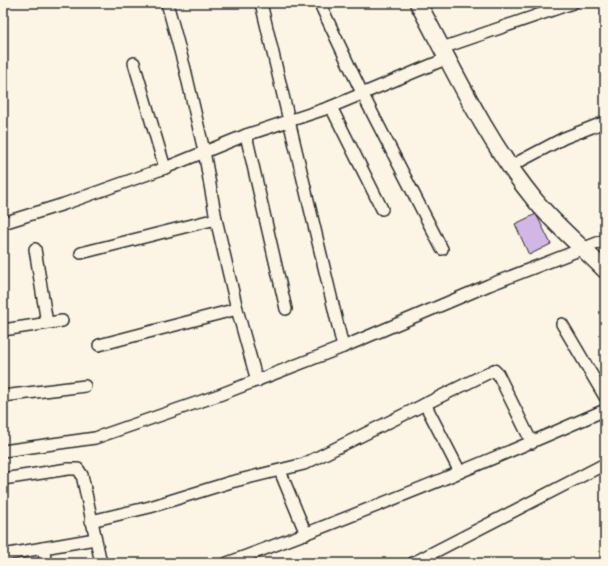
<svg xmlns="http://www.w3.org/2000/svg" width="608" height="566" font-family="Sriracha,sans-serif">
  <rect width="100%" height="100%" fill="#fcf5e5"/>
  <filter id="ink" filterUnits="userSpaceOnUse"><feTurbulence type="fractalNoise" baseFrequency=".025" numOctaves="2"/><feDisplacementMap in="SourceGraphic" scale="8" xChannelSelector="R" yChannelSelector="G"/><feConvolveMatrix kernelMatrix="1 2 1 2 8 2 1 2 1" color-interpolation-filters="sRGB"/></filter>
  <g filter="url(#ink)">
    <path fill="#d0b7e5" stroke="#2b2b2b" d="M 536,214 L 551,244 L 529,255 L 515,224 Z"/>
    <g fill="none" stroke-linecap="round" stroke-linejoin="round">
      <defs>
        <g id="street">
          <path d="M 167,3 L 185,69 L 204,151 L 216,219 L 237,309 L 257,381"/>
          <path d="M 261,3 L 343,347"/>
          <path d="M 320,4 L 363,95 L 442,249"/>
          <path d="M 442,48 L 573,3"/>
          <path d="M 134,63 L 165,168"/>
          <path d="M 331,107 L 382,209"/>
          <path d="M 246,135 L 286,309"/>
          <path d="M 509,167 L 564,138 L 605,122"/>
          <path d="M 3,223 L 64,204 L 165,168 L 246,135 L 328,108 L 448,58"/>
          <path d="M 35,249 L 47,323"/>
          <path d="M 81,253 L 216,219"/>
          <path d="M 562,324 L 605,397"/>
          <path d="M 3,330 L 62,321"/>
          <path d="M 99,345 L 237,309"/>
          <path d="M 3,396 L 85,386"/>
          <path d="M 425,404 L 460,472"/>
          <path d="M 3,451 L 95,438 L 219,395 L 343,347 L 489,285 L 605,240"/>
          <path d="M 280,471 L 306,534"/>
          <path d="M 3,479 L 68,469 L 78,469 L 82,475 L 101,563"/>
          <path d="M 91,521 L 150,507 L 231,482 L 304,464 L 494,370 L 498,374 L 532,443"/>
          <path d="M 43,548 L 46,563"/>
          <path d="M 3,555 L 95,539"/>
          <path d="M 227,563 C 355,516 481,465 605,410"/>
          <path d="M 413,563 L 605,464"/>
        </g>
        <path id="secondary" d="M 418,3 C 454,70 486,140 534,199 C 555,225 582,247 605,270"/>
      </defs>
      <use href="#street" stroke="#2b2b2b" stroke-width="14"/>
      <use href="#secondary" stroke="#2b2b2b" stroke-width="19"/>
      <use href="#street" stroke="#fcf5e5" stroke-width="11"/>
      <use href="#secondary" stroke="#fcf5e5" stroke-width="16"/>
    </g>
  </g>
  <rect width="608" height="566" fill="none" stroke="#fcf5e5" stroke-width="16"/>
  <rect x="8" y="8" width="592" height="550" fill="none" stroke="#2b2b2b" stroke-width="1.5" filter="url(#ink)"/>
</svg>
